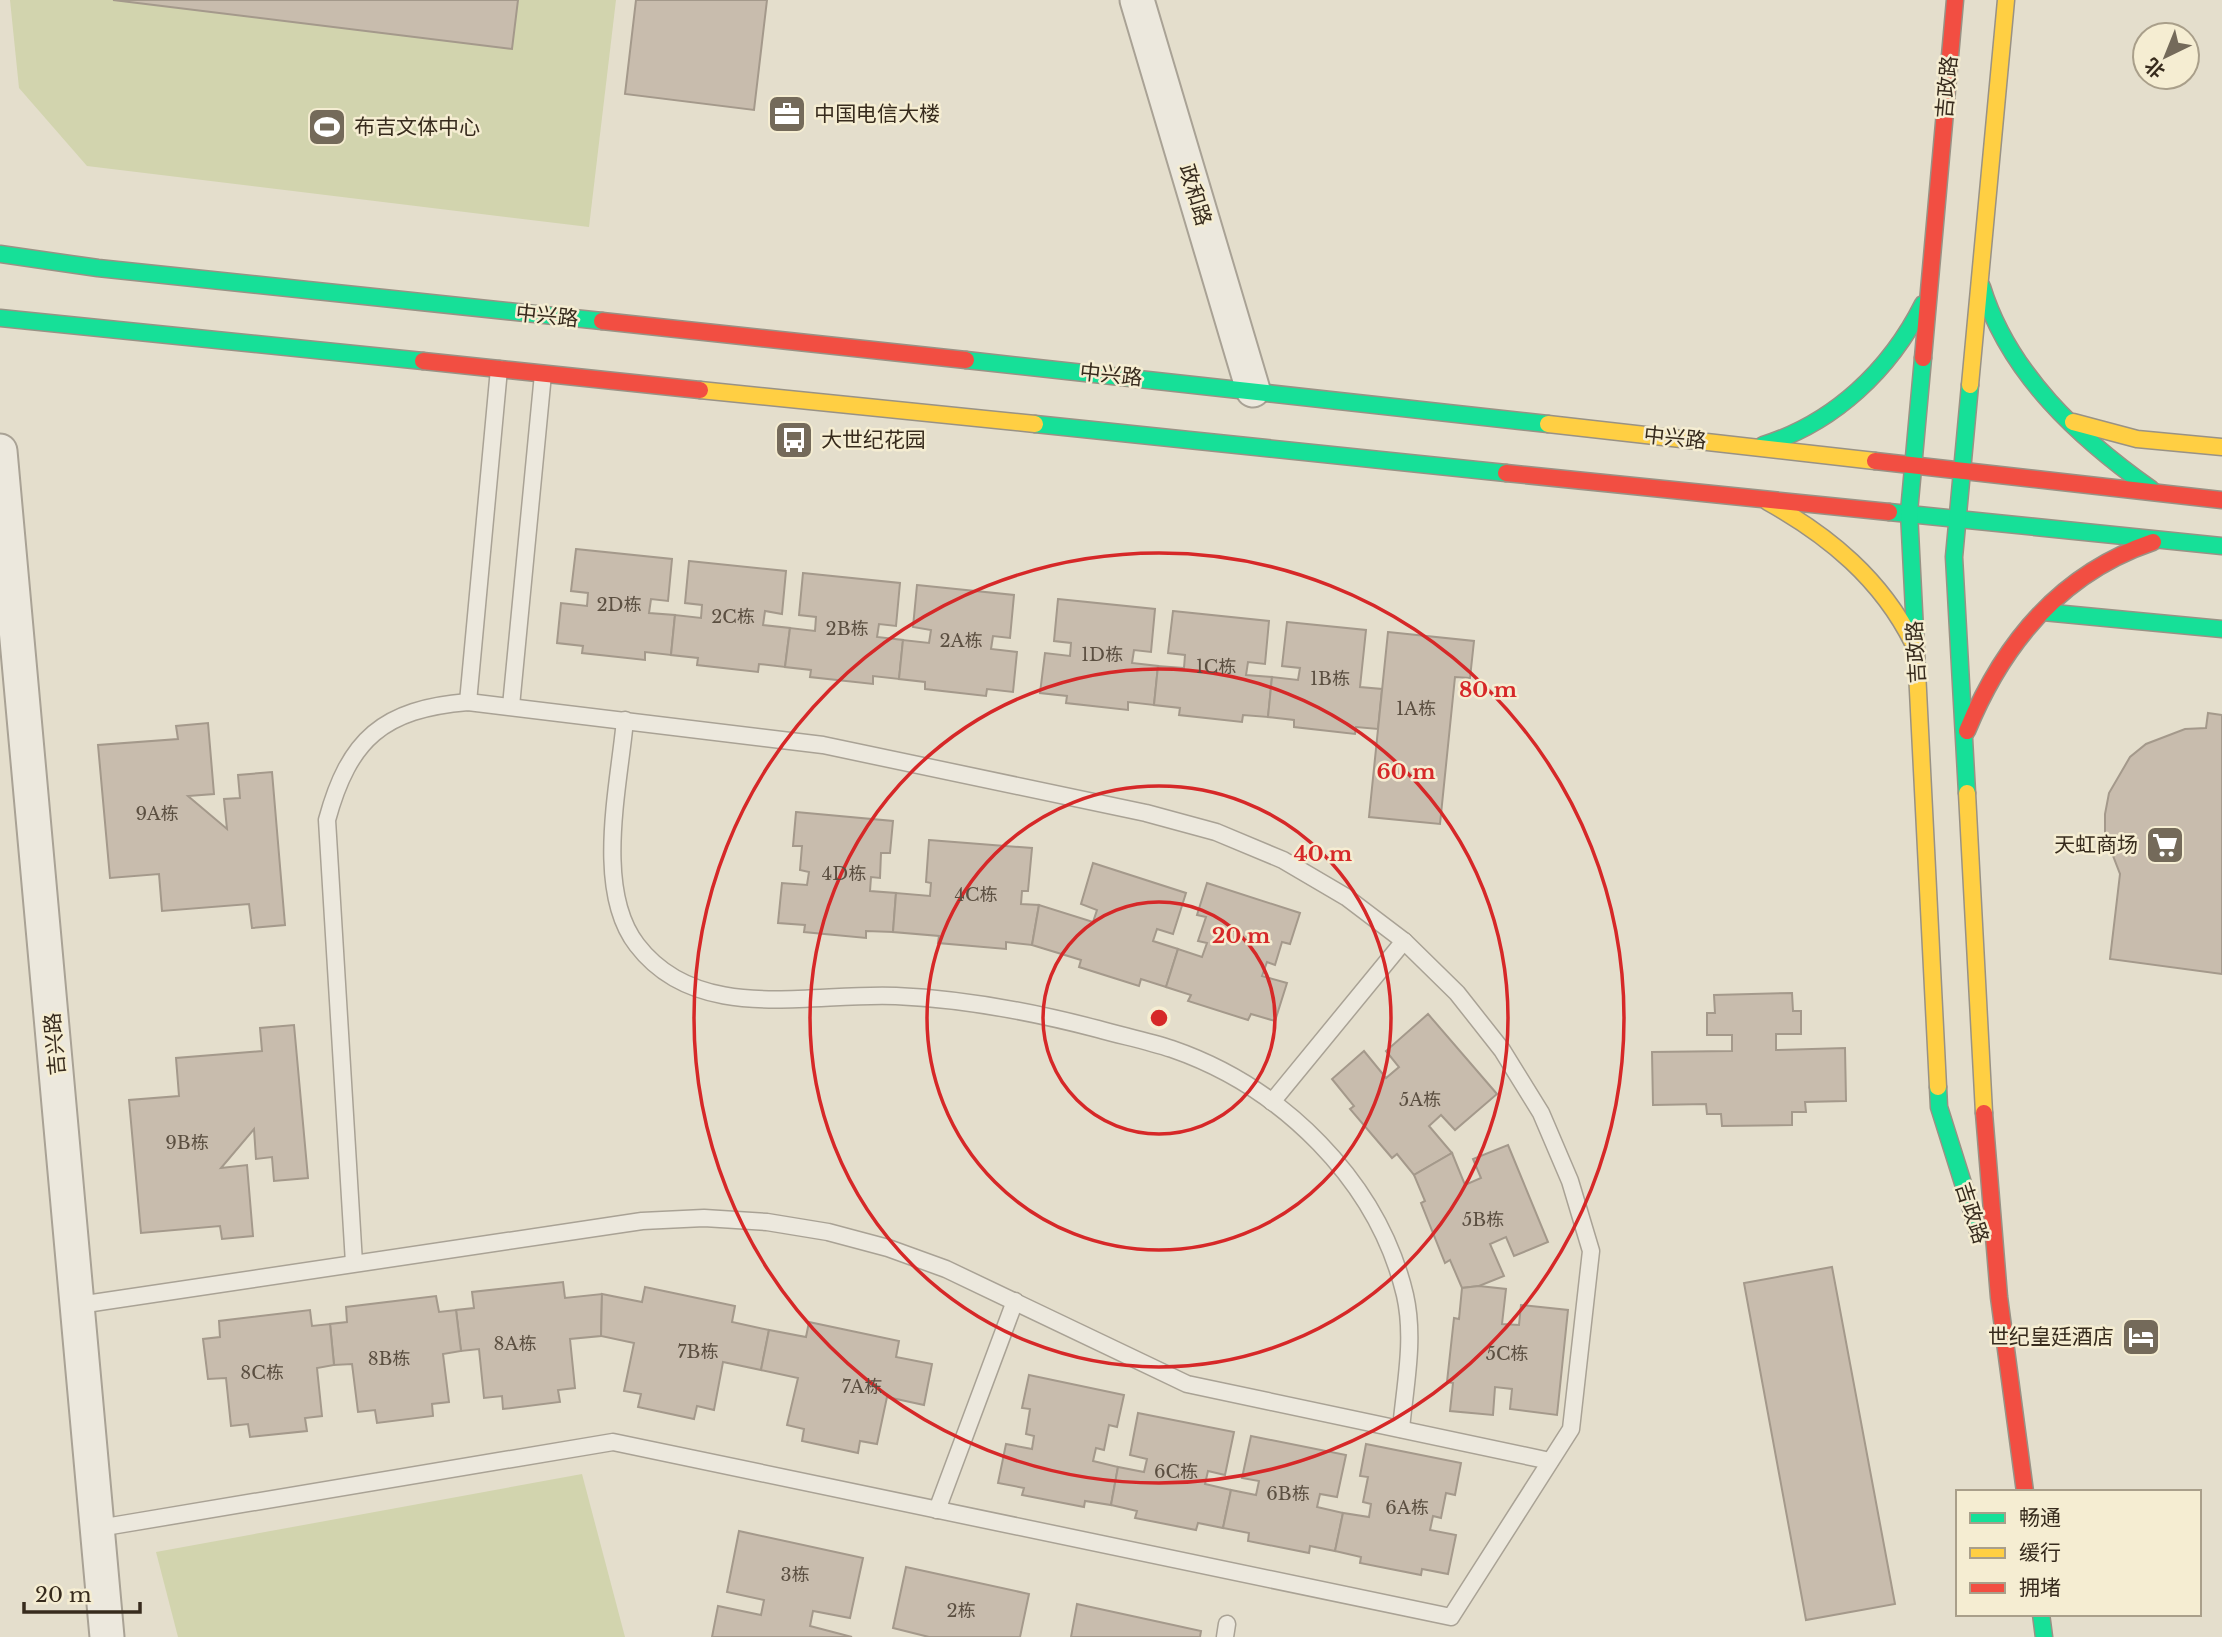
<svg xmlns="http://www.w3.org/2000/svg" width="2222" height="1637" font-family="'Libre Baskerville','Noto Sans SC',serif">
  <rect width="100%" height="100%" fill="#e4decc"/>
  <g fill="#d2d4ae">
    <path d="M 10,0 L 616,0 L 589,227 L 87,166 L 19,88 Z"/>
    <path d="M 582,1474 L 625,1637 L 178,1637 L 156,1552 Z"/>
  </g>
  <g fill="#c8bcad" stroke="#a4998b" stroke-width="2">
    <path d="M 113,0 L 518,0 L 512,49 Z"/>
    <path d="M 636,0 L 767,0 L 754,110 L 625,94 Z"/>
    <path d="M 576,549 L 672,559 L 668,601 L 651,599 L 649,613 L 675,615 L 671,655 L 645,652 L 645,660 L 582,653 L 583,646 L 557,643 L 561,603 L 587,606 L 588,593 L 571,591 Z"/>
    <path d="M 689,561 L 786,571 L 782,614 L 765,611 L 763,625 L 790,628 L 785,667 L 759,664 L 758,672 L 697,665 L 698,658 L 671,655 L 675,615 L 701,618 L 702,605 L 685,603 Z"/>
    <path d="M 803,573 L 900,583 L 896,626 L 879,624 L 877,637 L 903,640 L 899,679 L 873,676 L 873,684 L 810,677 L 811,670 L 785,667 L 790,628 L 815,631 L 816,617 L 799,615 Z"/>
    <path d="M 917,585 L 1014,595 L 1010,638 L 993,636 L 991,649 L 1017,652 L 1013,692 L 987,689 L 986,696 L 925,689 L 925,682 L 899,679 L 903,640 L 929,643 L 931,630 L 913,627 Z"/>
    <path d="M 1058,599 L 1155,609 L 1151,652 L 1134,650 L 1132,663 L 1158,666 L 1154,705 L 1128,702 L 1128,710 L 1066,703 L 1067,696 L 1040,693 L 1045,653 L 1070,656 L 1071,643 L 1054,641 Z"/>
    <path d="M 1173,611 L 1269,621 L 1265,664 L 1248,662 L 1246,675 L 1272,677 L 1268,717 L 1243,715 L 1242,722 L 1179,715 L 1180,708 L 1154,705 L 1158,666 L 1184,668 L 1185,655 L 1168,653 Z"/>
    <path d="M 1287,622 L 1366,630 L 1360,687 L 1382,689 L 1378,729 L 1356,727 L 1355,734 L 1294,727 L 1294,720 L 1268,717 L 1272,677 L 1298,680 L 1300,668 L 1282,666 Z"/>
    <path d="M 1388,632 L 1474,641 L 1470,678 L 1455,677 L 1440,824 L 1369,817 Z"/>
    <path d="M 2208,713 L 2222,715 L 2222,974 L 2110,959 L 2120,874 L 2105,835 L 2105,814 L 2109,793 L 2130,757 L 2146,744 L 2185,729 L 2206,728 Z"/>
    <path d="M 208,723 L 214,794 L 188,796 L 227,829 L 224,799 L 240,798 L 238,775 L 272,772 L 285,925 L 252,928 L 249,904 L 162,911 L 159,874 L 110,878 L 98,745 L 178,739 L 176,726 Z"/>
    <path d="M 796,812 L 893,821 L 890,853 L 881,853 L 880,878 L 871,877 L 870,891 L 896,893 L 893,932 L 866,931 L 866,938 L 804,932 L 805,925 L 778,923 L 782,883 L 807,885 L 809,872 L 800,870 L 802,846 L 793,846 Z"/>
    <path d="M 929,840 L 1032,848 L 1028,891 L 1022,891 L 1021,904 L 1039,905 L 1032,945 L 1006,942 L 1006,949 L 938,943 L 939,936 L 893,932 L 896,893 L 930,896 L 931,883 L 926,882 Z"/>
    <path d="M 1093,863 L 1186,893 L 1173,934 L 1157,929 L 1153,941 L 1178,949 L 1166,987 L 1141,979 L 1139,986 L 1079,967 L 1081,960 L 1032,945 L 1039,905 L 1093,922 L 1097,910 L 1081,904 Z"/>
    <path d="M 1207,883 L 1300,913 L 1290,944 L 1282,942 L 1275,965 L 1267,962 L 1262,976 L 1287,983 L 1275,1021 L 1251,1014 L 1248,1020 L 1188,1001 L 1191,995 L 1166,987 L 1178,949 L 1202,957 L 1207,943 L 1198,941 L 1206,917 L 1197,915 Z"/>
    <path d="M 1792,993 L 1793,1011 L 1801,1011 L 1801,1034 L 1776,1034 L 1776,1050 L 1845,1048 L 1846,1101 L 1805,1102 L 1806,1112 L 1792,1112 L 1792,1125 L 1722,1126 L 1721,1114 L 1707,1114 L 1706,1104 L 1653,1105 L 1652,1052 L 1732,1051 L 1732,1035 L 1707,1035 L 1707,1013 L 1715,1013 L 1714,995 Z"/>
    <path d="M 1428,1014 L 1497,1094 L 1455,1130 L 1441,1115 L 1429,1126 L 1452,1153 L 1414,1175 L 1397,1154 L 1392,1158 L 1350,1109 L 1354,1106 L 1332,1079 L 1364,1051 L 1386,1078 L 1399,1067 L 1386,1051 Z"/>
    <path d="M 294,1025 L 308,1178 L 274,1181 L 272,1157 L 256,1159 L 254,1129 L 221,1168 L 247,1165 L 253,1236 L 222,1239 L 220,1226 L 141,1233 L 129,1100 L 179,1096 L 176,1058 L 262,1051 L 260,1028 Z"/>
    <path d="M 1508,1145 L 1548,1242 L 1514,1256 L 1506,1237 L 1490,1244 L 1504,1276 L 1479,1286 L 1462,1288 L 1450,1260 L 1445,1263 L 1421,1203 L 1425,1201 L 1414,1175 L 1452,1153 L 1465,1185 L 1481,1178 L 1473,1159 Z"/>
    <path d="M 1832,1267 L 1895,1604 L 1806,1620 L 1744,1283 Z"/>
    <path d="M 563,1282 L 565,1298 L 602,1294 L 601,1336 L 570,1339 L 575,1388 L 558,1390 L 560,1402 L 503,1409 L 502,1396 L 484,1398 L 479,1349 L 461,1351 L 456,1310 L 474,1308 L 472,1292 Z"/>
    <path d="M 1479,1286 L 1506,1289 L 1502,1324 L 1519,1325 L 1521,1305 L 1568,1310 L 1557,1415 L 1510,1409 L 1512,1389 L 1495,1387 L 1493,1415 L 1450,1411 L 1453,1383 L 1447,1382 L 1454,1318 L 1459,1319 L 1462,1288 Z"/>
    <path d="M 645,1287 L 735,1306 L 732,1322 L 769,1330 L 761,1370 L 723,1362 L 714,1410 L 697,1406 L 694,1419 L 638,1407 L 641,1394 L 624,1391 L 634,1343 L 601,1336 L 602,1294 L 642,1302 Z"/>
    <path d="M 436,1296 L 439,1312 L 456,1310 L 461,1351 L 443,1354 L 449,1402 L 432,1404 L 433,1416 L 377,1423 L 375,1410 L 358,1412 L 352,1364 L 334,1365 L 330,1324 L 347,1322 L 346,1307 Z"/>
    <path d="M 310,1310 L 312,1326 L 330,1324 L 334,1365 L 317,1368 L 322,1416 L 305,1418 L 307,1431 L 250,1437 L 248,1424 L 231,1426 L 226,1378 L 208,1379 L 203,1339 L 220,1337 L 219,1321 Z"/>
    <path d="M 809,1322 L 899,1341 L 896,1357 L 932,1364 L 924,1405 L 887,1397 L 877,1444 L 860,1441 L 858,1453 L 802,1441 L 804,1429 L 787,1425 L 798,1378 L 761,1370 L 769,1330 L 806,1337 Z"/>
    <path d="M 1029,1375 L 1124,1395 L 1117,1427 L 1109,1425 L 1104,1450 L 1096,1448 L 1093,1461 L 1118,1467 L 1111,1505 L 1085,1501 L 1084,1507 L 1022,1495 L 1024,1488 L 998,1483 L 1006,1444 L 1032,1449 L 1034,1436 L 1026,1434 L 1030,1409 L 1022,1408 Z"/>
    <path d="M 1138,1413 L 1234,1432 L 1225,1475 L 1208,1471 L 1205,1484 L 1231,1490 L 1223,1528 L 1198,1523 L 1196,1530 L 1135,1518 L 1137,1511 L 1111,1505 L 1118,1467 L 1144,1472 L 1147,1459 L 1130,1455 Z"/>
    <path d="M 1251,1436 L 1346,1455 L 1337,1497 L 1320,1494 L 1317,1507 L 1343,1513 L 1335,1551 L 1310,1546 L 1309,1553 L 1248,1541 L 1249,1533 L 1223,1528 L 1231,1490 L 1256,1495 L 1259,1481 L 1242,1478 Z"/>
    <path d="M 1366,1444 L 1461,1463 L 1455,1495 L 1446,1493 L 1441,1518 L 1433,1516 L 1430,1530 L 1456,1535 L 1448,1574 L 1422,1569 L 1421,1575 L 1360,1563 L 1361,1557 L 1335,1551 L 1343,1513 L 1369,1517 L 1371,1504 L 1363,1502 L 1368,1477 L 1360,1476 Z"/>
    <path d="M 739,1531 L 863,1558 L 850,1618 L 813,1611 L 810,1626 L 852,1637 L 712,1637 L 718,1606 L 761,1615 L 764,1600 L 727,1592 Z"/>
    <path d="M 906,1567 L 1029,1594 L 1020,1637 L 929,1637 L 893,1628 Z"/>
    <path d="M 1077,1604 L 1201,1631 L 1200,1637 L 1071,1637 Z"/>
  </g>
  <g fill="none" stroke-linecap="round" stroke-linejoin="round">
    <defs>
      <g id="lane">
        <path d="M 468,702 L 499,369"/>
        <path d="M 511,706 L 543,374"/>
        <path d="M 625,720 C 619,786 594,890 637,945 C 698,1025 810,992 896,996 C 964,999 1033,1012 1098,1029 C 1123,1036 1148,1041 1172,1049 C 1282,1087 1378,1181 1405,1295 C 1415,1339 1405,1385 1401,1429"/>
        <path d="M 1272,1102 L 1404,941"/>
        <path d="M 79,1305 L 642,1221 L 704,1218 L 767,1222 L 828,1232 L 888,1248 L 946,1269 L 1187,1384 L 1550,1461"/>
        <path d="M 937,1510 L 1015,1301"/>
        <path d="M 99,1528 L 613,1442 L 1451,1617 L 1571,1429 L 1591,1251 L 1570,1181 L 1541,1113 L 1502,1050 L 1457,993 L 1404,941 L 1346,897 L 1283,860 L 1216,832 L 1146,813 L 823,745 L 468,702 C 383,709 349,739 327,820 L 354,1263"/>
        <path d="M 1225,1637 L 1227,1624"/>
      </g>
      <g id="street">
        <path d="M 1137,0 L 1253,390"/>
        <path d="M 0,451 L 107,1637"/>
      </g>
      <g id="fast">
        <path d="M 0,254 L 98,268 L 602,321"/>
        <path d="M 1982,287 C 2009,374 2079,438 2151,489"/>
        <path d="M 0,318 L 423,361"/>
        <path d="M 966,360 L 1548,424"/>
        <path d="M 1035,424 L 1506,473"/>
        <path d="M 1763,445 C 1834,423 1890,370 1923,304"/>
        <path d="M 1889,512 L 2222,546"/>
        <path d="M 2043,612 L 2222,629"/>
        <path d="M 1916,651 L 1909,512 L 1923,358"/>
        <path d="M 1967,793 L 1954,557 L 1970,385"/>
        <path d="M 1938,1087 L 1939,1107 L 1978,1231"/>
        <path d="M 2041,1614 L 2044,1637"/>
      </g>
      <g id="slow">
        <path d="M 1970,385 L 2006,0"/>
        <path d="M 700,390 L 1035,424"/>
        <path d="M 2073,422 L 2137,439 L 2222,447"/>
        <path d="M 1548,424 L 1875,461"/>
        <path d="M 1768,502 C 1829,536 1881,579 1913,643"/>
        <path d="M 1916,651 L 1938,1087"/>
        <path d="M 1967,793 L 1984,1113"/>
      </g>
      <g id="jam">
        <path d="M 602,321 L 966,360"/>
        <path d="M 1923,358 L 1955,0"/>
        <path d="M 423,361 L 700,390"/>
        <path d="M 1875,461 L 2222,500"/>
        <path d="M 1506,473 L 1889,512"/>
        <path d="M 1967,731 C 2003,643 2061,573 2153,542"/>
        <path d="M 1984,1113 L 1999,1297 L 2025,1492"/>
      </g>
    </defs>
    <use href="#lane" stroke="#a9a295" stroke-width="19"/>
    <use href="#street" stroke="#a9a295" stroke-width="37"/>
    <use href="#fast" stroke="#999285" stroke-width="19"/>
    <use href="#slow" stroke="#999285" stroke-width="19"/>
    <use href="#jam" stroke="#999285" stroke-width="19"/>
    <use href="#lane" stroke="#ece8dd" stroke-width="16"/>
    <use href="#street" stroke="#ece8dd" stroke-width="33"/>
    <use href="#fast" stroke="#16e098" stroke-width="16"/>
    <use href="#slow" stroke="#ffcf43" stroke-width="16"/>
    <use href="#jam" stroke="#f24e42" stroke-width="16"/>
  </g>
  <g fill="none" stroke="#d62828" stroke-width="3.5">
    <circle cx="1159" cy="1018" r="116"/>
    <circle cx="1159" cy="1018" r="232"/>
    <circle cx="1159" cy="1018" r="349"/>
    <circle cx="1159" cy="1018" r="465"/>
  </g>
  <defs>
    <symbol id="office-square" viewBox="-11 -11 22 22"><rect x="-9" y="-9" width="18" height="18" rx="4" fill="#746a5a" stroke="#f5edd2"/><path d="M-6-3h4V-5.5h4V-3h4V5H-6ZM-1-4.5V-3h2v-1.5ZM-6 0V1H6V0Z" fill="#fff"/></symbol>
    <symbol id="stadium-square" viewBox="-11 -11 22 22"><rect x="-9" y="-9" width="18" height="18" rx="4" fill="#746a5a" stroke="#f5edd2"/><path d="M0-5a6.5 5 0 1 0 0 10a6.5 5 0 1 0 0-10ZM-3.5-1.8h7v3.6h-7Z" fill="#fff"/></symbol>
    <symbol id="bus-square" viewBox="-11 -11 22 22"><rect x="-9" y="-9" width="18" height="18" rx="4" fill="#746a5a" stroke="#f5edd2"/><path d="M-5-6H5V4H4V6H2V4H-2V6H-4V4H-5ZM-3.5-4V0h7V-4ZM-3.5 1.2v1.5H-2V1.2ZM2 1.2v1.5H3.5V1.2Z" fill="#fff"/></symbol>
    <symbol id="supermarket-square" viewBox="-11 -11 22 22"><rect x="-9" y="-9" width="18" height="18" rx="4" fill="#746a5a" stroke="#f5edd2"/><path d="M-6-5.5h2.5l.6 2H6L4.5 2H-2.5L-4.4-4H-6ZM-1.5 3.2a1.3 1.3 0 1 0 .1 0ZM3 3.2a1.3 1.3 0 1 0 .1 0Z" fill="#fff"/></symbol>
    <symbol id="hotel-square" viewBox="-11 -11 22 22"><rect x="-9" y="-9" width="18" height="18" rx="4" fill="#746a5a" stroke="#f5edd2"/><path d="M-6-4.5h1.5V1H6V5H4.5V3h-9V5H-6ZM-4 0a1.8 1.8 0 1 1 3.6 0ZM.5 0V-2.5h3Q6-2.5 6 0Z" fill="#fff"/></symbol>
  </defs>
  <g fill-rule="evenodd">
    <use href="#office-square" x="765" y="92" width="44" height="44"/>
    <use href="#stadium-square" x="305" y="105" width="44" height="44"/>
    <use href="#bus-square" x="772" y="418" width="44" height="44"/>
    <use href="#supermarket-square" x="2143" y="823" width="44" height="44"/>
    <use href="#hotel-square" x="2119" y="1315" width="44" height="44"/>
  </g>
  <g text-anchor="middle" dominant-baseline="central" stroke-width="5" stroke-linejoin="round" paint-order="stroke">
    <g font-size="18" fill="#5b4f41">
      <text x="619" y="605">2D栋</text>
      <text x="733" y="617">2C栋</text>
      <text x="847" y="629">2B栋</text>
      <text x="961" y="641">2A栋</text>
      <text x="1102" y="655">1D栋</text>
      <text x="1216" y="667">1C栋</text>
      <text x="1330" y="679">1B栋</text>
      <text x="1416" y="709">1A栋</text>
      <text x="157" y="814">9A栋</text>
      <text x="844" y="874">4D栋</text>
      <text x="976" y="895">4C栋</text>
      <text x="1420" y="1100">5A栋</text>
      <text x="187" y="1143">9B栋</text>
      <text x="1483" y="1220">5B栋</text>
      <text x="515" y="1344">8A栋</text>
      <text x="698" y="1352">7B栋</text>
      <text x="1507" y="1354">5C栋</text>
      <text x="389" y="1359">8B栋</text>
      <text x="262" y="1373">8C栋</text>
      <text x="862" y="1387">7A栋</text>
      <text x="1176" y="1472">6C栋</text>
      <text x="1288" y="1494">6B栋</text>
      <text x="1407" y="1508">6A栋</text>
      <text x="795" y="1575">3栋</text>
      <text x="961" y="1611">2栋</text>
    </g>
    <g font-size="21" fill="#372b1d" stroke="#f5edd2">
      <text transform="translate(1947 87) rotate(-85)">吉政路</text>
      <text transform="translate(1195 195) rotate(73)">政和路</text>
      <text transform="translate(547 316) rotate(6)">中兴路</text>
      <text transform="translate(1111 375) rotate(6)">中兴路</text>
      <text transform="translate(1675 438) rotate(6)">中兴路</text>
      <text transform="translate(1916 652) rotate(-93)">吉政路</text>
      <text transform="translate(55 1044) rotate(-95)">吉兴路</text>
      <text transform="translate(1972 1213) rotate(72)">吉政路</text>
    </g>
    <g font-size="21" fill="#372b1d" stroke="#f5edd2" text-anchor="start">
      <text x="814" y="114">中国电信大楼</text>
      <text x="354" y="127">布吉文体中心</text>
      <text x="821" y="440">大世纪花园</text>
      <text x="2138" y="845" text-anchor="end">天虹商场</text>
      <text x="2114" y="1337" text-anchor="end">世纪皇廷酒店</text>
    </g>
  </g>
  <circle cx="1159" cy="1018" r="10" fill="#d62828" stroke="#f5edd2" stroke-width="3.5"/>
  <g font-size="21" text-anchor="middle" font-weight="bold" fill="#d62828" stroke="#f5edd2" stroke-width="5" stroke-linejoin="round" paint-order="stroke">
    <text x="1488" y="697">80 m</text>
    <text x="1406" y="779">60 m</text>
    <text x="1323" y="861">40 m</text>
    <text x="1241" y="943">20 m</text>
  </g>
  <rect x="1956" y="1490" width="245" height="126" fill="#f5edd2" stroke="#a99f8a" stroke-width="2"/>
  <rect x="1970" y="1513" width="35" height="10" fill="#16e098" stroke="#a99f8a" stroke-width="2"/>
  <text x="2019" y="1525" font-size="21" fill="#372b1d">畅通</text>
  <rect x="1970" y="1548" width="35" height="10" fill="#ffcf43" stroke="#a99f8a" stroke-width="2"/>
  <text x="2019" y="1560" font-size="21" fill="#372b1d">缓行</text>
  <rect x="1970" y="1583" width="35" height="10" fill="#f24e42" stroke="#a99f8a" stroke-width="2"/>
  <text x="2019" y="1595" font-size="21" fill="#372b1d">拥堵</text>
  <g transform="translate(2166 56) rotate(223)"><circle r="33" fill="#f5edd2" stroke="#a99f8a" stroke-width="2"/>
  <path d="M0-5L12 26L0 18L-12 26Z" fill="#746a5a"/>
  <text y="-10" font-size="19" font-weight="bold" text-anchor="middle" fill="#372b1d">北</text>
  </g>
  <path d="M24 1602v10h116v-10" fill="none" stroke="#372b1d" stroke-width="3.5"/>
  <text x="35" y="1602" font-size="21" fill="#372b1d" stroke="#f5edd2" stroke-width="5" paint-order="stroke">20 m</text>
</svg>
